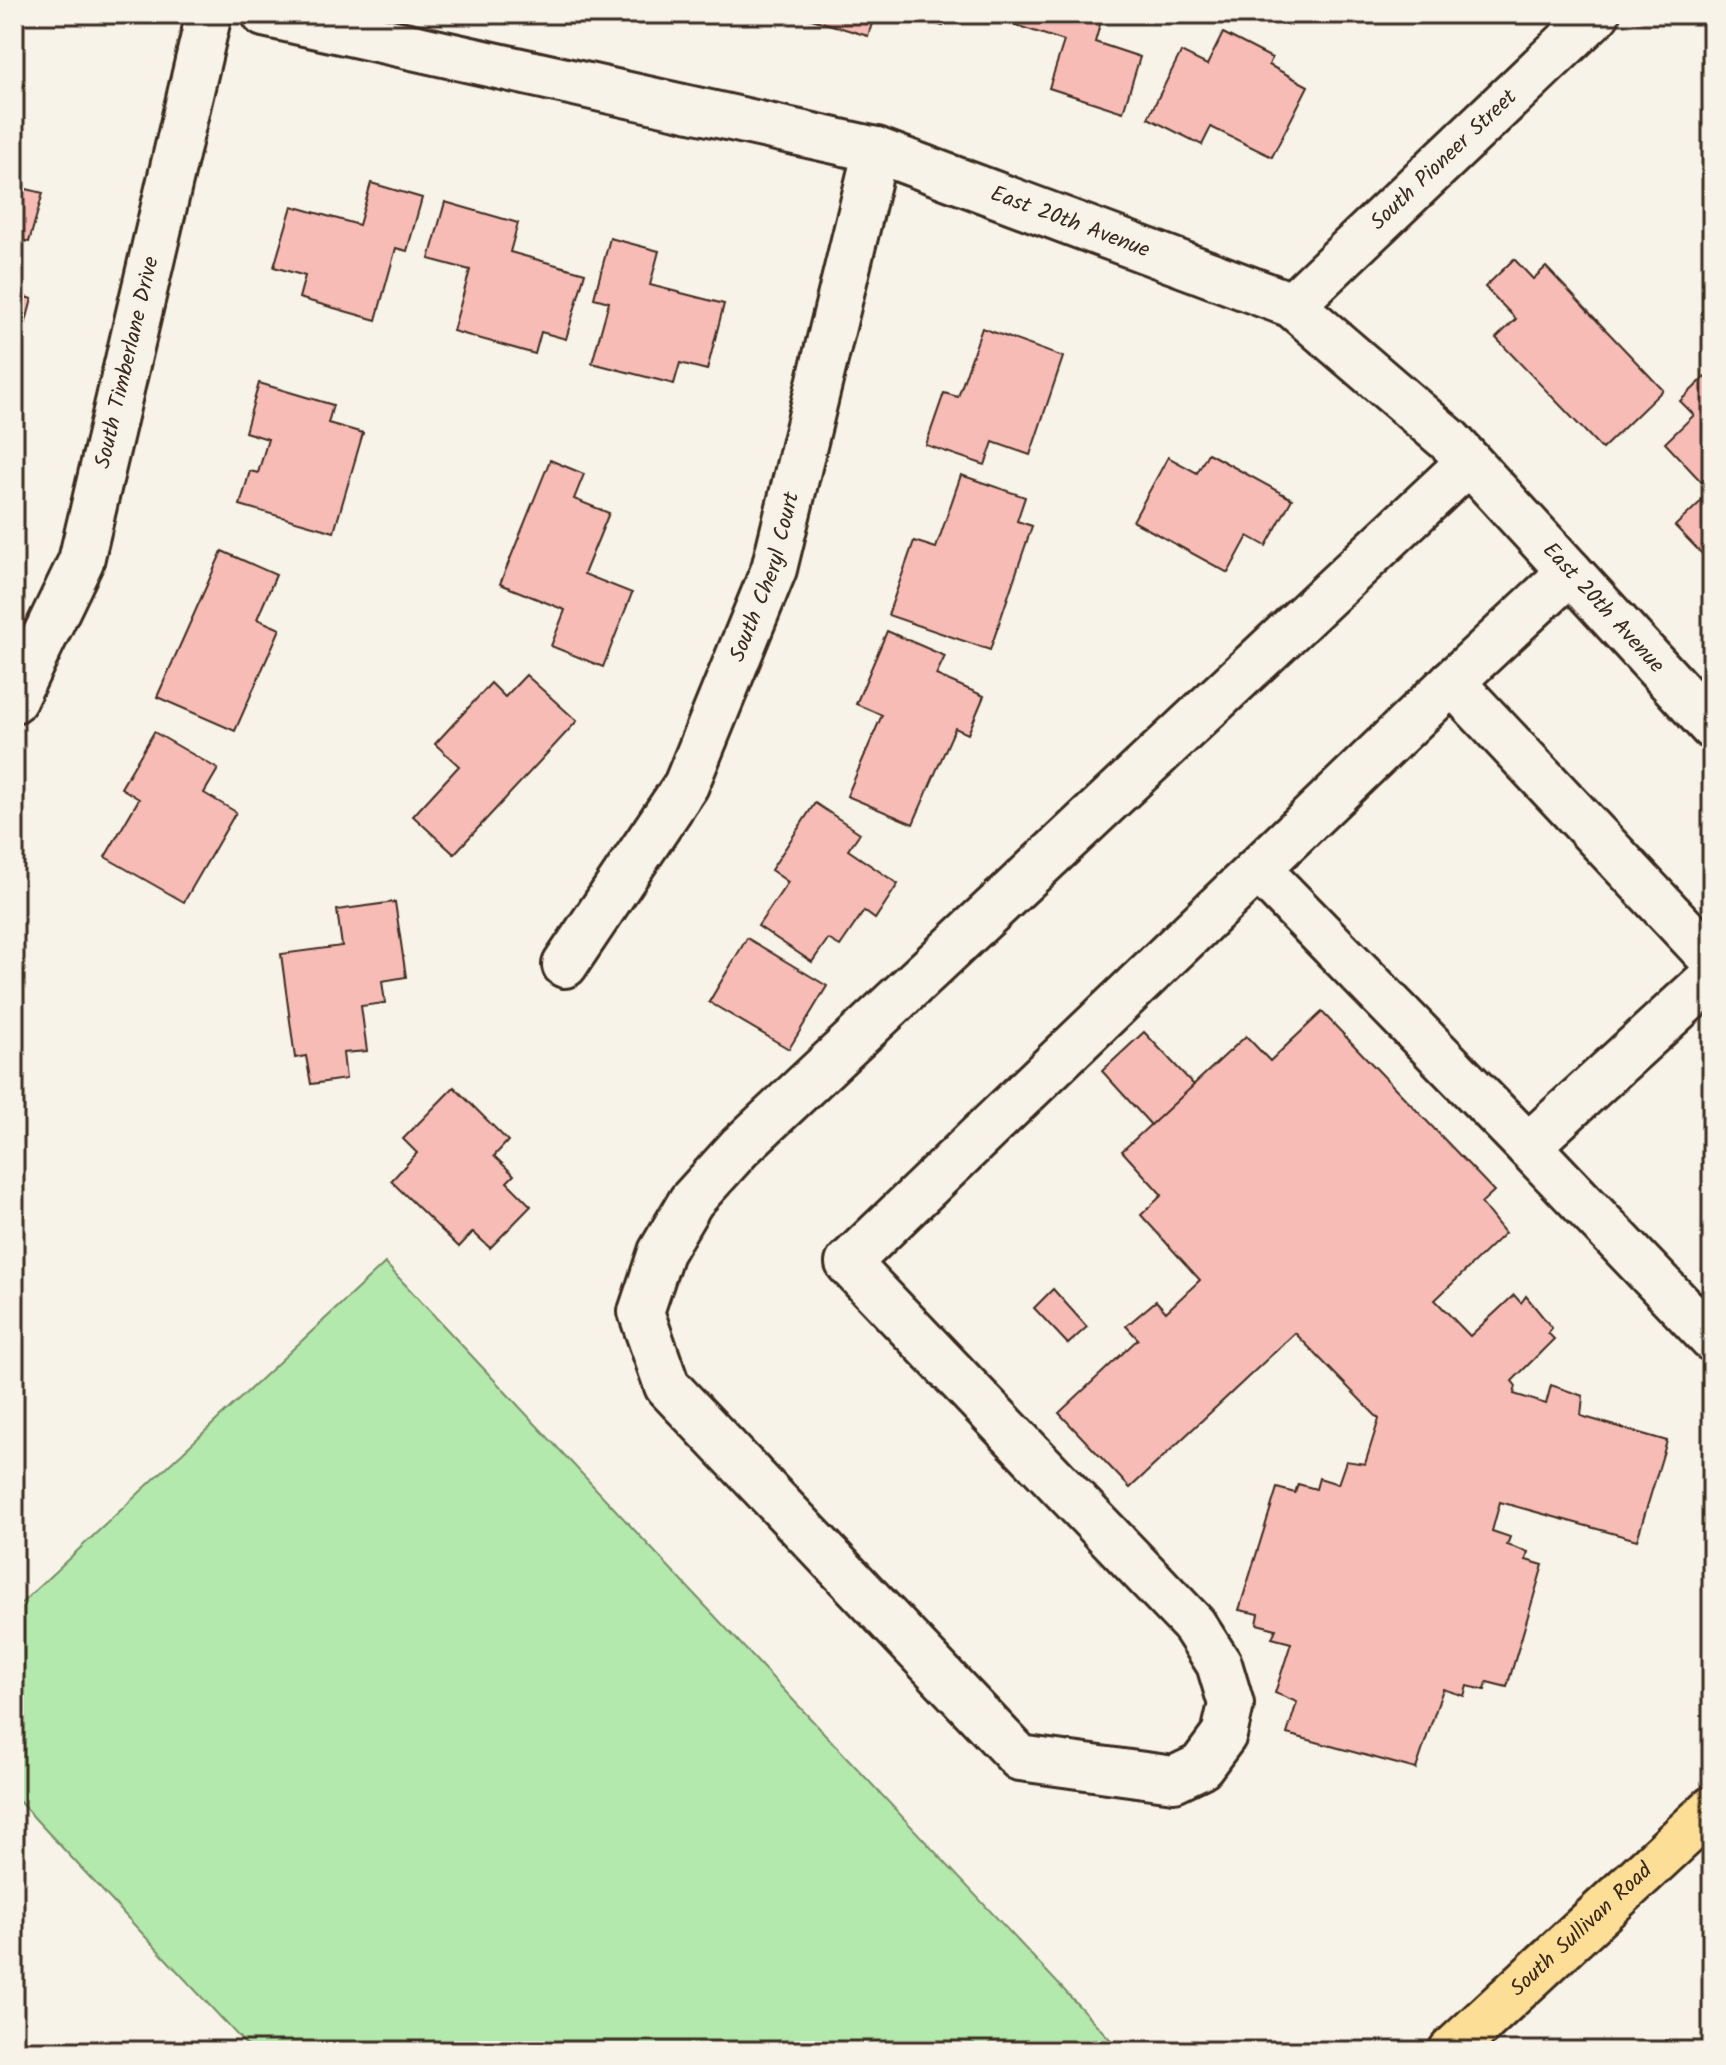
<svg xmlns="http://www.w3.org/2000/svg" width="1726" height="2065" font-family="Kalam,sans-serif">
  <rect width="100%" height="100%" fill="#f7f3e8"/>
  <filter id="ink" filterUnits="userSpaceOnUse"><feTurbulence type="fractalNoise" baseFrequency=".0125" numOctaves="2"/><feDisplacementMap in="SourceGraphic" scale="16" xChannelSelector="R" yChannelSelector="G"/><feConvolveMatrix kernelMatrix="1 2 1 2 8 2 1 2 1" color-interpolation-filters="sRGB"/></filter>
  <g filter="url(#ink)">
    <path fill="#b3e9ac" stroke="#778a65" stroke-width="2" d="M 385,1263 L 1121,2051 L 252,2051 L 14,1796 L 14,1610 Z"/>
    <g fill="#f8bcb6" stroke="#3b2a1e" stroke-width="2">
      <path d="M 795,14 L 875,14 L 868,36 Z"/>
      <path d="M 903,14 L 947,14 L 943,26 Z"/>
      <path d="M 989,14 L 1103,14 L 1095,42 L 1140,57 L 1123,112 L 1049,88 L 1064,41 L 988,16 Z"/>
      <path d="M 1223,33 L 1272,58 L 1269,65 L 1308,86 L 1272,157 L 1211,127 L 1202,145 L 1148,118 L 1181,52 L 1207,65 Z"/>
      <path d="M 371,183 L 422,198 L 407,251 L 396,248 L 376,320 L 299,298 L 305,276 L 274,267 L 292,206 L 359,225 Z"/>
      <path d="M 14,186 L 43,193 L 29,242 L 14,238 Z"/>
      <path d="M 445,202 L 518,223 L 510,252 L 585,273 L 566,339 L 541,332 L 535,354 L 453,331 L 470,270 L 429,259 Z"/>
      <path d="M 610,238 L 659,251 L 650,285 L 724,304 L 707,370 L 680,363 L 674,384 L 592,363 L 609,302 L 594,298 Z"/>
      <path d="M 1514,259 L 1533,279 L 1546,267 L 1663,390 L 1602,449 L 1496,338 L 1516,319 L 1485,287 Z"/>
      <path d="M 14,294 L 32,299 L 17,356 L 14,355 Z"/>
      <path d="M 982,328 L 1063,357 L 1030,455 L 993,442 L 985,465 L 926,445 L 944,393 L 958,397 Z"/>
      <path d="M 1705,377 L 1712,384 L 1712,564 L 1675,526 L 1711,492 L 1665,443 L 1694,415 L 1680,401 Z"/>
      <path d="M 259,383 L 333,405 L 328,423 L 363,433 L 334,532 L 240,505 L 250,471 L 258,473 L 268,439 L 245,432 Z"/>
      <path d="M 1208,453 L 1292,499 L 1266,546 L 1248,536 L 1228,573 L 1133,521 L 1168,457 L 1197,473 Z"/>
      <path d="M 550,460 L 584,474 L 574,499 L 609,513 L 584,574 L 632,593 L 603,667 L 551,646 L 565,610 L 500,584 Z"/>
      <path d="M 961,475 L 1025,497 L 1017,521 L 1032,526 L 990,650 L 888,615 L 914,541 L 936,548 Z"/>
      <path d="M 222,551 L 276,575 L 257,619 L 280,629 L 235,731 L 157,697 Z"/>
      <path d="M 887,631 L 945,656 L 936,675 L 984,696 L 968,734 L 955,728 L 913,824 L 847,796 L 882,715 L 856,704 Z"/>
      <path d="M 526,675 L 577,721 L 454,854 L 413,816 L 459,766 L 435,744 L 491,683 L 505,697 Z"/>
      <path d="M 154,732 L 218,769 L 204,793 L 236,812 L 184,902 L 105,857 L 139,799 L 121,788 Z"/>
      <path d="M 815,803 L 860,833 L 848,850 L 898,884 L 875,919 L 864,911 L 840,946 L 828,939 L 812,962 L 758,926 L 788,882 L 771,870 Z"/>
      <path d="M 395,902 L 406,977 L 382,981 L 385,1003 L 361,1006 L 367,1051 L 343,1053 L 346,1079 L 311,1084 L 306,1056 L 295,1058 L 281,954 L 342,946 L 337,910 Z"/>
      <path d="M 747,938 L 827,986 L 789,1049 L 709,1002 Z"/>
      <path d="M 1322,1012 L 1494,1191 L 1481,1203 L 1505,1233 L 1435,1300 L 1470,1336 L 1514,1295 L 1521,1303 L 1526,1296 L 1552,1328 L 1548,1333 L 1554,1339 L 1512,1381 L 1516,1386 L 1514,1394 L 1546,1404 L 1551,1385 L 1583,1396 L 1581,1416 L 1667,1441 L 1637,1540 L 1500,1502 L 1492,1531 L 1510,1537 L 1507,1545 L 1528,1552 L 1526,1560 L 1543,1565 L 1507,1687 L 1487,1682 L 1485,1690 L 1467,1686 L 1464,1696 L 1443,1689 L 1416,1769 L 1287,1734 L 1297,1702 L 1275,1693 L 1291,1643 L 1272,1638 L 1276,1629 L 1257,1624 L 1259,1614 L 1239,1610 L 1277,1488 L 1295,1493 L 1298,1484 L 1316,1489 L 1319,1478 L 1338,1484 L 1346,1461 L 1365,1464 L 1379,1419 L 1295,1333 L 1130,1488 L 1059,1413 L 1138,1339 L 1126,1326 L 1156,1301 L 1166,1312 L 1200,1280 L 1141,1215 L 1162,1195 L 1122,1151 L 1246,1036 L 1270,1061 Z"/>
      <path d="M 1144,1032 L 1194,1085 L 1151,1125 L 1102,1071 Z"/>
      <path d="M 454,1087 L 508,1141 L 494,1156 L 514,1175 L 507,1182 L 531,1206 L 490,1248 L 473,1232 L 459,1247 L 391,1181 L 417,1153 L 403,1139 Z"/>
      <path d="M 1053,1289 L 1087,1327 L 1068,1344 L 1034,1308 Z"/>
    </g>
    <g fill="none" stroke-linecap="round" stroke-linejoin="round">
      <defs>
        <g id="minor">
          <path id="s1" d="M 264,14 L 876,150 L 1292,305 L 1450,441 L 1712,727"/>
          <path id="s2" d="M 1292,305 L 1597,14"/>
          <path d="M 1469,462 L 740,1147 L 691,1201 L 661,1252 L 641,1312 L 667,1386 L 1020,1758 L 1174,1779 L 1201,1766 L 1224,1735 L 1231,1704 L 1219,1664 L 1194,1625 L 848,1263 L 1452,682 L 1570,572"/>
          <path d="M 1452,682 L 1712,959"/>
          <path id="s3" d="M 14,700 L 81,561 L 209,14"/>
          <path d="M 1258,869 L 1528,1146 L 1712,1339"/>
          <path id="s4" d="M 565,965 L 686,785 L 774,569 L 876,150"/>
          <path d="M 1528,1146 L 1712,977"/>
        </g>
        <g id="major">
          <path id="s5" d="M 1451,2051 L 1712,1809"/>
        </g>
      </defs>
      <use href="#minor" stroke="#3b2a1e" stroke-width="50"/>
      <use href="#major" stroke="#3b2a1e" stroke-width="50"/>
      <use href="#minor" stroke="#f7f3e8" stroke-width="44"/>
      <use href="#major" stroke="#fcde96" stroke-width="44"/>
    </g>
  </g>
  <g text-anchor="middle" dominant-baseline="central" stroke-width="6" stroke-linejoin="round" paint-order="stroke">
    <g font-size="22" fill="#3b2a1e" stroke="#f7f3e8">
      <text stroke="none"><textPath href="#s2" startOffset="210">South Pioneer Street</textPath></text>
      <text stroke="none"><textPath href="#s1" startOffset="834">East 20th Avenue</textPath></text>
      <text stroke="none"><textPath href="#s3" startOffset="358">South Timberlane Drive</textPath></text>
      <text stroke="none"><textPath href="#s4" startOffset="440">South Cheryl Court</textPath></text>
      <text stroke="none"><textPath href="#s1" startOffset="1506">East 20th Avenue</textPath></text>
      <text stroke="none"><textPath href="#s5" startOffset="178">South Sullivan Road</textPath></text>
    </g>
  </g>
  <rect width="1726" height="2065" fill="none" stroke="#f7f3e8" stroke-width="48"/>
  <rect x="24" y="24" width="1678" height="2017" fill="none" stroke="#3b2a1e" stroke-width="3" filter="url(#ink)"/>
</svg>
